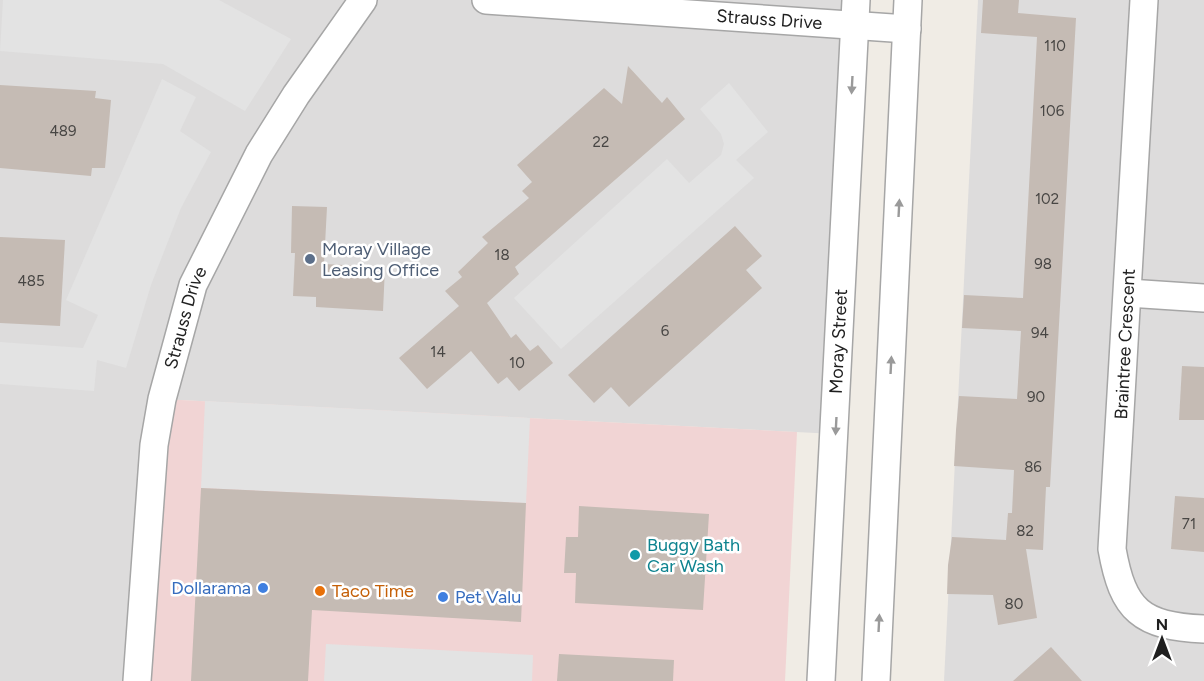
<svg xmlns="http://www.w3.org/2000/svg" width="1204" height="681" font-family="Figtree,sans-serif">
  <rect width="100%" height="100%" fill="#f0ece5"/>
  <g fill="#dddcdc">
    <path d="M 0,0 L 856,0 L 835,434 L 162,399 L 137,681 L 0,681 Z"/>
    <path d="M 978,0 L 1204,0 L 1204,681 L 944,681 Z"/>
  </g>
  <path fill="#f1d4d4" d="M 162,399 L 797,432 L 785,681 L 137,681 Z"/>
  <g fill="#e3e3e3">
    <path d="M 3,0 L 219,0 L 291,39 L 245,111 L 163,64 L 0,51 Z"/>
    <path d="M 162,79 L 196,97 L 180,131 L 211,152 L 181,208 L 151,285 L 126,368 L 97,360 L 94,391 L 0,384 L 0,342 L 83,348 L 98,315 L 66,300 Z"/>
    <path d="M 729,83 L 768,132 L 736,160 L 754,178 L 561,349 L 514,298 L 667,159 L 689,183 L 721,155 L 724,144 L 721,134 L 700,109 Z"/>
    <path d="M 205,401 L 530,418 L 526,503 L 201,488 Z"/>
    <path d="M 326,644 L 533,655 L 532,681 L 324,681 Z"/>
  </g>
  <g fill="#c5bbb4">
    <path d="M 983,0 L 1019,0 L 1018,13 L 1076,18 L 1050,487 L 1046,487 L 1043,550 L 1026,549 L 1037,618 L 998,625 L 993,595 L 947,594 L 948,565 L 952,537 L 1006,540 L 1008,513 L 1012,513 L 1014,470 L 954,466 L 956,430 L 959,396 L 1017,399 L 1021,331 L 962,328 L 964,295 L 1023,298 L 1037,37 L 981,33 Z"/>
    <path d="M 628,66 L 662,103 L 667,97 L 685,119 L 515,267 L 519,274 L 487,303 L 511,338 L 516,334 L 530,351 L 538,345 L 553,363 L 519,391 L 507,377 L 498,384 L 471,351 L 427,389 L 399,358 L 459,306 L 445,291 L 462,277 L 458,272 L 488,243 L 482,237 L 529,198 L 522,191 L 532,182 L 517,165 L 604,88 L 622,104 Z"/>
    <path d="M 0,85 L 96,91 L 95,98 L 111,100 L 105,168 L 92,168 L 91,176 L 0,168 Z"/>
    <path d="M 292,206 L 327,207 L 324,264 L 385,267 L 383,311 L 316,307 L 316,297 L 293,296 L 295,253 L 291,253 Z"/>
    <path d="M 735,226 L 762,256 L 746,270 L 762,288 L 629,407 L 611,387 L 594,403 L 568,375 Z"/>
    <path d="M 0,237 L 65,240 L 60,326 L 0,323 Z"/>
    <path d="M 1182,366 L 1204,367 L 1204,420 L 1179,420 Z"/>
    <path d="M 201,488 L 526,503 L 521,622 L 312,610 L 308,681 L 191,681 Z"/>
    <path d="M 1175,496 L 1204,498 L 1204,552 L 1171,549 Z"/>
    <path d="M 579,506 L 709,514 L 703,610 L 575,603 L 576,573 L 564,573 L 566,537 L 578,537 Z"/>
    <path d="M 1051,647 L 1082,681 L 1013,681 Z"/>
    <path d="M 559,654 L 674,660 L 673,681 L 557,681 Z"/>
  </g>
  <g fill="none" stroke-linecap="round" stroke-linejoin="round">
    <defs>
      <g id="minor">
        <path id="s1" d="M 486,0 L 907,29"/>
        <path d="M 1144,0 L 1112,549 C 1123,611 1141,626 1204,629"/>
        <path d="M 1128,293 L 1204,298"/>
        <path id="s2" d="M 137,681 L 154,445 L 162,399 L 193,285 L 259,154 L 296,95 L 363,0"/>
        <path id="s3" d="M 821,681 L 856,0"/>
        <path d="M 876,681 L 908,0"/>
      </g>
    </defs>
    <use href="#minor" stroke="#a6a6a6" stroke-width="30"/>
    <use href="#minor" stroke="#fff" stroke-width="27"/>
  </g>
  <defs><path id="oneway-solid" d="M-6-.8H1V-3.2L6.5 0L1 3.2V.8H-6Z" transform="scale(1.5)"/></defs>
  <g fill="#9a9a9a">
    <use href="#oneway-solid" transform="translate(852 85) rotate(93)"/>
    <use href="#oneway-solid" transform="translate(899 208) rotate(-87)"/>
    <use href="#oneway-solid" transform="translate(891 365) rotate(-87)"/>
    <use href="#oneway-solid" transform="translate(836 426) rotate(93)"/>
    <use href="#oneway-solid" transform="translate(879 623) rotate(-87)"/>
  </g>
  <circle fill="#5c6f8a" stroke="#fff" stroke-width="2" cx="310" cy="259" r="6"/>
  <circle fill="#0f9aa8" stroke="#fff" stroke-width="2" cx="635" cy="555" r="6"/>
  <g fill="#3f7fe0" stroke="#fff" stroke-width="2">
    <circle cx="263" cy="588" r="6"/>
    <circle cx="443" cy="597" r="6"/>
  </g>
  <circle fill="#e8710a" stroke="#fff" stroke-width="2" cx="320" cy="591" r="6"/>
  <g text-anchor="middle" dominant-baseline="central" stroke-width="5" stroke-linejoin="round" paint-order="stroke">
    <g font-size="15" fill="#484644">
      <text x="1055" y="46">110</text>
      <text x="1052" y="111">106</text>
      <text x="63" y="131">489</text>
      <text x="601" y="142">22</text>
      <text x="1047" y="199">102</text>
      <text x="502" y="255">18</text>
      <text x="1043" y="264">98</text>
      <text x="31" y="281">485</text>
      <text x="665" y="331">6</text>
      <text x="1040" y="333">94</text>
      <text x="438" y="352">14</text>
      <text x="517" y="363">10</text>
      <text x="1036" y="397">90</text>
      <text x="1033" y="467">86</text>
      <text x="1189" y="524">71</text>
      <text x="1025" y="531">82</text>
      <text x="1014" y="604">80</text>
    </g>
    <g font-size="18" fill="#1f1f1f" stroke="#fff">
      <text stroke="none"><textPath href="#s1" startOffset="284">Strauss Drive</textPath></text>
      <text stroke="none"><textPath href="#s2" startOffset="368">Strauss Drive</textPath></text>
      <text stroke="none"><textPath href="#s3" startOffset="340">Moray Street</textPath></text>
      <text transform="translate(1125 344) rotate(-87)">Braintree Crescent</text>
    </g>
    <g font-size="18" fill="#4e5e75" stroke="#fff" text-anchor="start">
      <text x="322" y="249">Moray Village<tspan x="322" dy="21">Leasing Office</tspan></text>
    </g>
    <g font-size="18" fill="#0d838f" stroke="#fff" text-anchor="start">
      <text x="647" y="545">Buggy Bath<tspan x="647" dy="21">Car Wash</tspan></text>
    </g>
    <g font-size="18" fill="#366cbe" stroke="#fff" text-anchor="end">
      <text x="251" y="588">Dollarama</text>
      <text x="455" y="597" text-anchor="start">Pet Valu</text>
    </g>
    <g font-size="18" fill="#c56008" stroke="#fff" text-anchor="start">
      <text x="332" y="591">Taco Time</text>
    </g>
  </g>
  <g transform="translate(1162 639)" stroke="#ffffff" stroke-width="4.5" paint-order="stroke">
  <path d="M0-4.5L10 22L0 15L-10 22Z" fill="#1f1f1f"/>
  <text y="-9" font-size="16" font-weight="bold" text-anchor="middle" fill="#1f1f1f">N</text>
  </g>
</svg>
